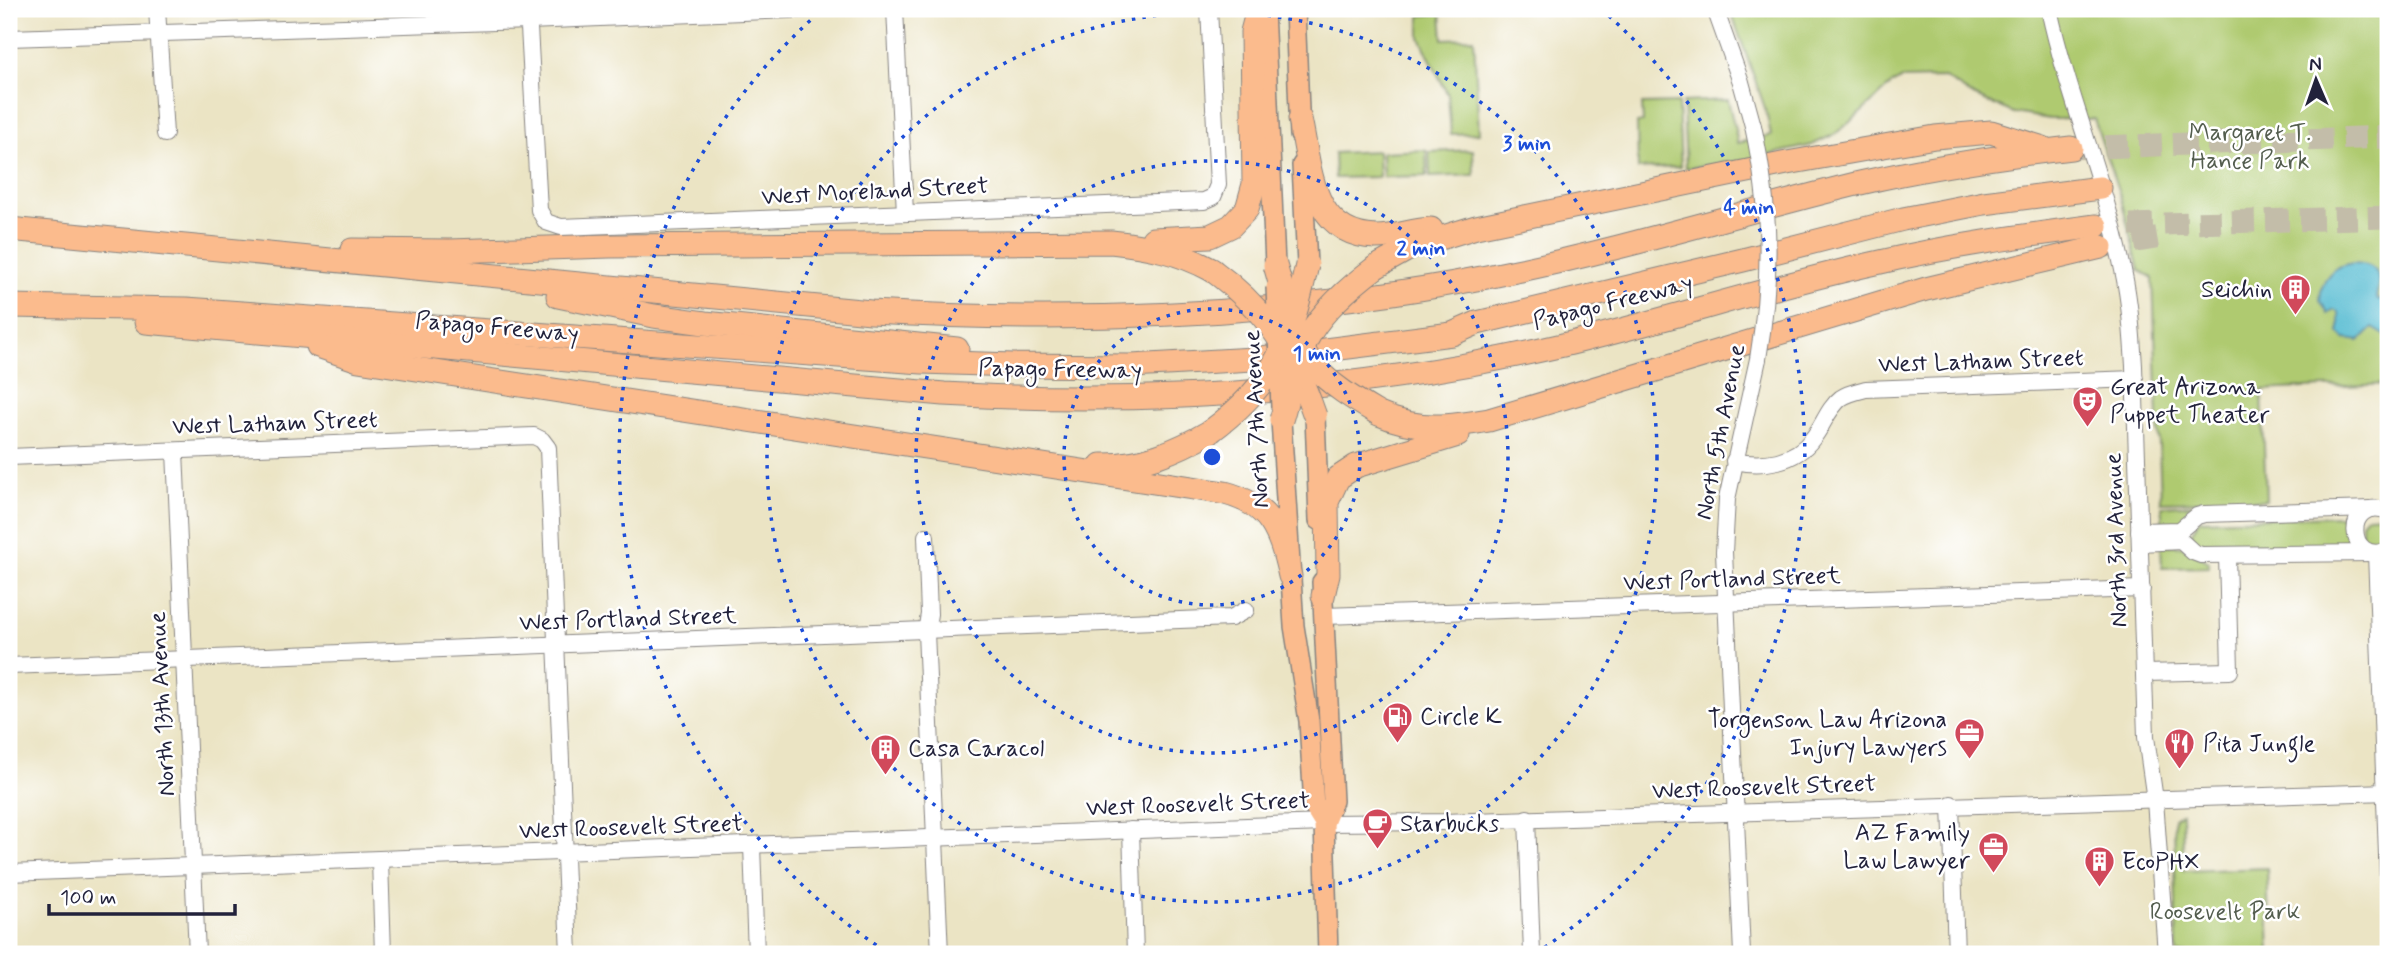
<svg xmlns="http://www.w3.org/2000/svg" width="2397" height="963" font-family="Mynerve,sans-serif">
  <rect width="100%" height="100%" fill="#fff"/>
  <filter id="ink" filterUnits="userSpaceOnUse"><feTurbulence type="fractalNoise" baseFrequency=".0143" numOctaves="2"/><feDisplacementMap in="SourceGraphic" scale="14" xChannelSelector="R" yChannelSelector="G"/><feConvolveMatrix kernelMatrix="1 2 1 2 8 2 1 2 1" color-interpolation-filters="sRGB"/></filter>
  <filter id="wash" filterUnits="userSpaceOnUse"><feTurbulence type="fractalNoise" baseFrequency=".00686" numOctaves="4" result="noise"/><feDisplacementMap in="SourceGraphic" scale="28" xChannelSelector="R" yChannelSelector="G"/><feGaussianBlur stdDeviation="1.57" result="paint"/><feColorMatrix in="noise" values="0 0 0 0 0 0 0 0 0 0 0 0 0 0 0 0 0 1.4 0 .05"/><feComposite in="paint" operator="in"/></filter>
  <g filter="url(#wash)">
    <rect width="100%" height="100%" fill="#ebe4c4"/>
    <g fill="#afca70" stroke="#687656" stroke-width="2">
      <path d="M 1730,9 L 2033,9 L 2064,14 L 2082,9 L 2388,9 L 2388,384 L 2262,390 L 2266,500 L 2161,502 L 2153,278 L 2139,270 L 2121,199 L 2094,119 L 2050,119 L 2014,113 L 1975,97 L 1945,78 L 1901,79 L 1893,83 L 1856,117 L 1835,134 L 1812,145 L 1741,161 L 1686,168 L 1683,102 L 1728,100 L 1738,143 L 1771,135 L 1766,111 Z"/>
      <path d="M 1441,13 L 1443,39 L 1474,38 L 1479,133 L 1451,134 L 1448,95 L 1423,44 L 1420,37 L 1420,16 Z"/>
      <path d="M 1678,103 L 1681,167 L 1638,169 L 1637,123 L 1643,122 L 1642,104 Z"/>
      <path d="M 1426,150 L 1427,176 L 1383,177 L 1382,152 Z"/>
      <path d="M 1473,150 L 1474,175 L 1430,177 L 1429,152 Z"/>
      <path d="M 1378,151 L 1379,177 L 1335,178 L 1334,153 Z"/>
      <path d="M 2207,504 L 2207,508 L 2183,523 L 2162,527 L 2162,506 Z"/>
      <path d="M 2382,515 L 2388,519 L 2388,541 C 2378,548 2370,546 2362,537 L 2362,522 L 2367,516 Z"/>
      <path d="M 2341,516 C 2354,526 2352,540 2338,547 L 2204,552 L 2194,543 L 2191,534 L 2199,520 Z"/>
      <path d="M 2161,545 L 2181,546 L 2209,562 L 2209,567 L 2162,568 Z"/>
      <path d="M 2182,813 L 2184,871 L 2267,868 L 2270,954 L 2177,954 L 2174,818 Z"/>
    </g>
    <path fill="#54bbd1" stroke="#3b6e86" stroke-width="2" d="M 2354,263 C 2380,265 2381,275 2376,297 L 2379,300 L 2388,294 L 2388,337 L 2373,328 L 2360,341 L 2345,339 L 2339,333 L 2339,312 L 2334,310 L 2328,314 L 2320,300 C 2321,278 2333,265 2354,263 Z"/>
  </g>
  <g filter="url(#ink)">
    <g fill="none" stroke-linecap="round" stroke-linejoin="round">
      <g stroke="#c3bda9" stroke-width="23" stroke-dasharray="23 11" stroke-linecap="butt">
        <path d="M 2071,148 L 2388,137"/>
        <path d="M 2096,226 L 2388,217"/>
        <path d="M 2101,247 L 2167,236"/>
      </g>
      <defs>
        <g id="minor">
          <path d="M 157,9 L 165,134"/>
          <path d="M 528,9 L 539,210 L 546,222 L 561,227 L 1204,201 L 1213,197 L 1218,185 L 1209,9"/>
          <path d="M 895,9 L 905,213"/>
          <path d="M 1715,9 L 1741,82 L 1753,126"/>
          <path d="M 2049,9 C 2068,97 2105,182 2123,270 C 2130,302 2132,334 2134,366 L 2146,737 L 2155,800 L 2166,954"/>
          <path d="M 9,38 L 529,21 L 813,9"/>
          <path d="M 175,451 L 197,954"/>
          <path d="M 9,457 L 534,436 L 542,440 L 548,448 L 569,954"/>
          <path d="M 1734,461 C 1762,467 1795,463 1813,438 C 1823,426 1828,408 1841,398 C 1848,393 1858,391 1866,389 L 2135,379"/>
          <path d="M 2388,511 C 2343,495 2346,567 2388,550"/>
          <path d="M 2139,531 L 2180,530 L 2197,516 L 2204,514 L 2372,509"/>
          <path d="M 926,536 L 929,614 L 926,632 L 940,954"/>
          <path d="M 2140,543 L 2181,541 L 2193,552 L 2201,555 L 2373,553"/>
          <path d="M 2376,553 L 2388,883"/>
          <path d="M 1324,616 L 2142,589"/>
          <path d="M 9,666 L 1231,618 L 1246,610"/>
          <path d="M 2144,673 L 2230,671 L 2227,555"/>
          <path d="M 1951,804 L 1956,954"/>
          <path d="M 1527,818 L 1532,954"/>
          <path d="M 1131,830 L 1135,954"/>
          <path d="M 752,846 L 756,954"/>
          <path d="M 380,860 L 383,954"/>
          <path d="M 9,873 L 1324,823 L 1443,822 L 2388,792"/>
          <path d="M 1742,954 L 1724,552 L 1727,499 L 1758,359"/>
        </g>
        <g id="major">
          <path d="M 1264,9 L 1275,265"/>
          <path d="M 1295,9 L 1300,135"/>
          <path d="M 1302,165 L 1307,265"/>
          <path d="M 1315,416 L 1319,520"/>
          <path d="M 1281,420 L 1294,626 L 1309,721 L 1314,807 L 1324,823"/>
          <path d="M 1322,582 L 1333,801 L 1324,823 L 1328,954"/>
        </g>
        <g id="highway">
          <path d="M 1300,119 C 1311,167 1310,235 1376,237 C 1395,237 1412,230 1431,229"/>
          <path d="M 9,229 L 871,312 C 1086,324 1305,316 1516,271 C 1632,247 1745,211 1860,183 C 1930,167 2001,156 2071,148"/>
          <path d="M 1153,239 L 1210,236 L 1231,226 L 1247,209 L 1254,184 L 1252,32 L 1258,9"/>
          <path d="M 352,250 L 450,251 L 610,246 L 1111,242 C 1148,246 1179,252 1212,270"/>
          <path d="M 1376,267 L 1414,246 L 1476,227 L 1787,163 L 1935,137 L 1991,132 L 2043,148"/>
          <path d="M 558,296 L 654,316 L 705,323 L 957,349"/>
          <path d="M 9,306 L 186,309 L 922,362 L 1014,365 L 1132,366 L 1253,359 L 1452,334 L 1477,323 L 1743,260 L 1903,219 L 1984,203 L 2100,188"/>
          <path d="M 146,322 L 944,394 C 1152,406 1360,392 1563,345 C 1668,320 1771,286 1876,263 C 1948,246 2022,236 2096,226"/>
          <path d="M 318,346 L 358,360 L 1225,493 C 1271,505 1280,532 1290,576"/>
          <path d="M 1379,414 C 1417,431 1450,427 1489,420 L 1926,289 L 2101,247"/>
          <path d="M 1101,465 C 1141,466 1177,451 1211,431"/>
          <path d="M 1323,596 L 1328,574 L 1327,502 L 1338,478 L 1356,466 L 1458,435"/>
        </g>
      </defs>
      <use href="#minor" stroke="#868380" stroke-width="18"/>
      <use href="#major" stroke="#868380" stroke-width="22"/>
      <use href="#highway" stroke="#868380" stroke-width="25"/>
      <use href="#minor" stroke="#fff" stroke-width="16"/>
      <use href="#major" stroke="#fbbb8d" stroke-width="19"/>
      <use href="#highway" stroke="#fbbb8d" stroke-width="23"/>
      <defs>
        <path id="minor-bridge" d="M 1753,126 C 1771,209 1772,275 1758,359"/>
        <path id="major-bridge" d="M 1276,287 L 1281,408"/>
        <g id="highway-bridge">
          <path d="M 1275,265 C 1285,298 1292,339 1314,366 C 1331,386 1357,401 1379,414"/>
          <path d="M 1212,270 C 1267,310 1293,352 1315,416"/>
          <path d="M 1281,420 C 1290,391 1295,358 1311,332 C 1327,306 1352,285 1376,267"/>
          <path d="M 1211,431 C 1276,383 1290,342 1307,265"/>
        </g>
      </defs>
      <use href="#minor-bridge" stroke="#868380" stroke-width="18" stroke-linecap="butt"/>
      <use href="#major-bridge" stroke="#868380" stroke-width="22" stroke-linecap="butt"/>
      <use href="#highway-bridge" stroke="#868380" stroke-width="25" stroke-linecap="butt"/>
      <use href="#minor-bridge" stroke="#fff" stroke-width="16"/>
      <use href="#major-bridge" stroke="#fbbb8d" stroke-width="19"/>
      <use href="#highway-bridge" stroke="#fbbb8d" stroke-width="23"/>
    </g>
  </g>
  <g fill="none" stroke="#1d4ed8" stroke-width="3.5" stroke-dasharray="3.5 7">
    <circle cx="1212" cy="457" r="148"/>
    <circle cx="1212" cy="457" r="296"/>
    <circle cx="1212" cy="457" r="445"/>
    <path d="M885 951A593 593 0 0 1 823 9M1601 9A593 593 0 0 1 1539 951"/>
  </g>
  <defs>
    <symbol id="building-pin" viewBox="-11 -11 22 30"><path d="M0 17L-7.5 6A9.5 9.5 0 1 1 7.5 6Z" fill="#d1495b" stroke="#fff"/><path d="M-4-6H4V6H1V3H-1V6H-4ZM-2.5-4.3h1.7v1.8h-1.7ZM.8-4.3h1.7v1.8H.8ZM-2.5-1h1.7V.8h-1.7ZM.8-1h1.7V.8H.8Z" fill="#fff"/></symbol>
    <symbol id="theatre-pin" viewBox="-11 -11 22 30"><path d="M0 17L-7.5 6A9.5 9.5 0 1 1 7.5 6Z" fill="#d1495b" stroke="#fff"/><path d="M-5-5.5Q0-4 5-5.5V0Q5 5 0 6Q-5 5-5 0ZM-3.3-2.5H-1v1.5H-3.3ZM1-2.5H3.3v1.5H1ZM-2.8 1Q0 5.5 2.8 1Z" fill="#fff"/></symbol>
    <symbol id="fuel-pin" viewBox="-11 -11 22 30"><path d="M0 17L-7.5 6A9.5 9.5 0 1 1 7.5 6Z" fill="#d1495b" stroke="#fff"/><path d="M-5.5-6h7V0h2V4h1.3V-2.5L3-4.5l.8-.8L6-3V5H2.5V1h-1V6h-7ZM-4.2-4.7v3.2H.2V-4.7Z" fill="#fff"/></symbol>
    <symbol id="office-pin" viewBox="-11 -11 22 30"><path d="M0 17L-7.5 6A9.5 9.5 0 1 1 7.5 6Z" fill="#d1495b" stroke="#fff"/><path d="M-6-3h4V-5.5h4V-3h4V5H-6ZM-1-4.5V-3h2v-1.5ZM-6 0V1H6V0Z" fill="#fff"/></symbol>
    <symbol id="restaurant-pin" viewBox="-11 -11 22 30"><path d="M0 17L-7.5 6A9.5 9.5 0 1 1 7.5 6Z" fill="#d1495b" stroke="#fff"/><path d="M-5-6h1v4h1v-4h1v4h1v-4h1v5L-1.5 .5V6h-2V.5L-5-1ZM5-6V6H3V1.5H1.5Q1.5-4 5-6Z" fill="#fff"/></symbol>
    <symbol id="cafe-pin" viewBox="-11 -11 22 30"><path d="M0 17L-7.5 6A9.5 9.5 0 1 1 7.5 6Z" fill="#d1495b" stroke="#fff"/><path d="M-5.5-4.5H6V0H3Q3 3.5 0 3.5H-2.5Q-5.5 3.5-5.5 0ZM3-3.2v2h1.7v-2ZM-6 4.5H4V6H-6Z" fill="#fff"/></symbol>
  </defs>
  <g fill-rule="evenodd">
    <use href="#building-pin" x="2278" y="272" width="35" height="47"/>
    <use href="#theatre-pin" x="2070" y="384" width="35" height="47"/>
    <use href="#fuel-pin" x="1380" y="700" width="35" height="47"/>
    <use href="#office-pin" x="1952" y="716" width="35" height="47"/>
    <use href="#restaurant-pin" x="2162" y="726" width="35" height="47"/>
    <use href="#building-pin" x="868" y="732" width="35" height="47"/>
    <use href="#cafe-pin" x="1360" y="806" width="35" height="47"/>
    <use href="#office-pin" x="1976" y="830" width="35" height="47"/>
    <use href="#building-pin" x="2082" y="844" width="35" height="47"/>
  </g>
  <g text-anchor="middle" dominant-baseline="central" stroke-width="5" stroke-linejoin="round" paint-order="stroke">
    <g font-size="24" fill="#535d4e" stroke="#fff">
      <text x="2250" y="133">Margaret T.<tspan x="2250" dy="28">Hance Park</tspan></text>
      <text x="2225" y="912">Roosevelt Park</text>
    </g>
    <g font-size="24" fill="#22223b" stroke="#fff">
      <text transform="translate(875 192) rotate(-3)">West Moreland Street</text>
      <text transform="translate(1613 303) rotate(-14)">Papago Freeway</text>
      <text transform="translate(497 328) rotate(5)">Papago Freeway</text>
      <text transform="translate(1981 362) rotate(-2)">West Latham Street</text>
      <text transform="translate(1060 370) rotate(1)">Papago Freeway</text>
      <text transform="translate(1257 419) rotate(-93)">North 7th Avenue</text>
      <text transform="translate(275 424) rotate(-2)">West Latham Street</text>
      <text transform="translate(1721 432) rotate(-79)">North 5th Avenue</text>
      <text transform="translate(2117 540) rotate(-92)">North 3rd Avenue</text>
      <text transform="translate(1732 580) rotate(-2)">West Portland Street</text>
      <text transform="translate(628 620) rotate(-2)">West Portland Street</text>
      <text transform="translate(163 704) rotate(-93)">North 13th Avenue</text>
      <text transform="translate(1764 788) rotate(-2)">West Roosevelt Street</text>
      <text transform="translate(1198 805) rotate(-2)">West Roosevelt Street</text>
      <text transform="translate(631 828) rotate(-2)">West Roosevelt Street</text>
    </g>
    <g font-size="24" fill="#22223b" stroke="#fff" text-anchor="start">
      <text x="2272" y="290" text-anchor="end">Seichin</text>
      <text x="2110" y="387">Great Arizona<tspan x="2110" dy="28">Puppet Theater</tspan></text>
      <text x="1420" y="717">Circle K</text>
      <text x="1947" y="720" text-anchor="end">Torgenson Law Arizona<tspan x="1947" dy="28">Injury Lawyers</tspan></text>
      <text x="2203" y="744">Pita Jungle</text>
      <text x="908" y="749">Casa Caracol</text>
      <text x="1400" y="824">Starbucks</text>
      <text x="1970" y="833" text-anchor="end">AZ Family<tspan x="1970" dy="28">Law Lawyer</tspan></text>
      <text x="2122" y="862">EcoPHX</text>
    </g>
  </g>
  <circle cx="1212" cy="457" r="10" fill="#1d4ed8" stroke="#fff" stroke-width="3.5"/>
  <g font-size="21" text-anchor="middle" font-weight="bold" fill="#1d4ed8" stroke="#fff" stroke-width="5" stroke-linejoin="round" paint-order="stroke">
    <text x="1527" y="150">3 min</text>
    <text x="1749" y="214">4 min</text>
    <text x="1421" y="255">2 min</text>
    <text x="1317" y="360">1 min</text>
  </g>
  <rect width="2397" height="963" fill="none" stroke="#fff" stroke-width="35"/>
  <g transform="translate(2316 80) rotate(358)" stroke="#ffffff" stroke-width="5" paint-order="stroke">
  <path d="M0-5L12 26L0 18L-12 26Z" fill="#22223b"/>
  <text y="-10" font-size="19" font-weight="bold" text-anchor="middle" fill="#22223b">N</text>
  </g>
  <path d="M49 904v10h186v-10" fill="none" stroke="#22223b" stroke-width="3.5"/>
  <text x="60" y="904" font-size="21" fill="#22223b" stroke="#ffffff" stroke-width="5" paint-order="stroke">100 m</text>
</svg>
